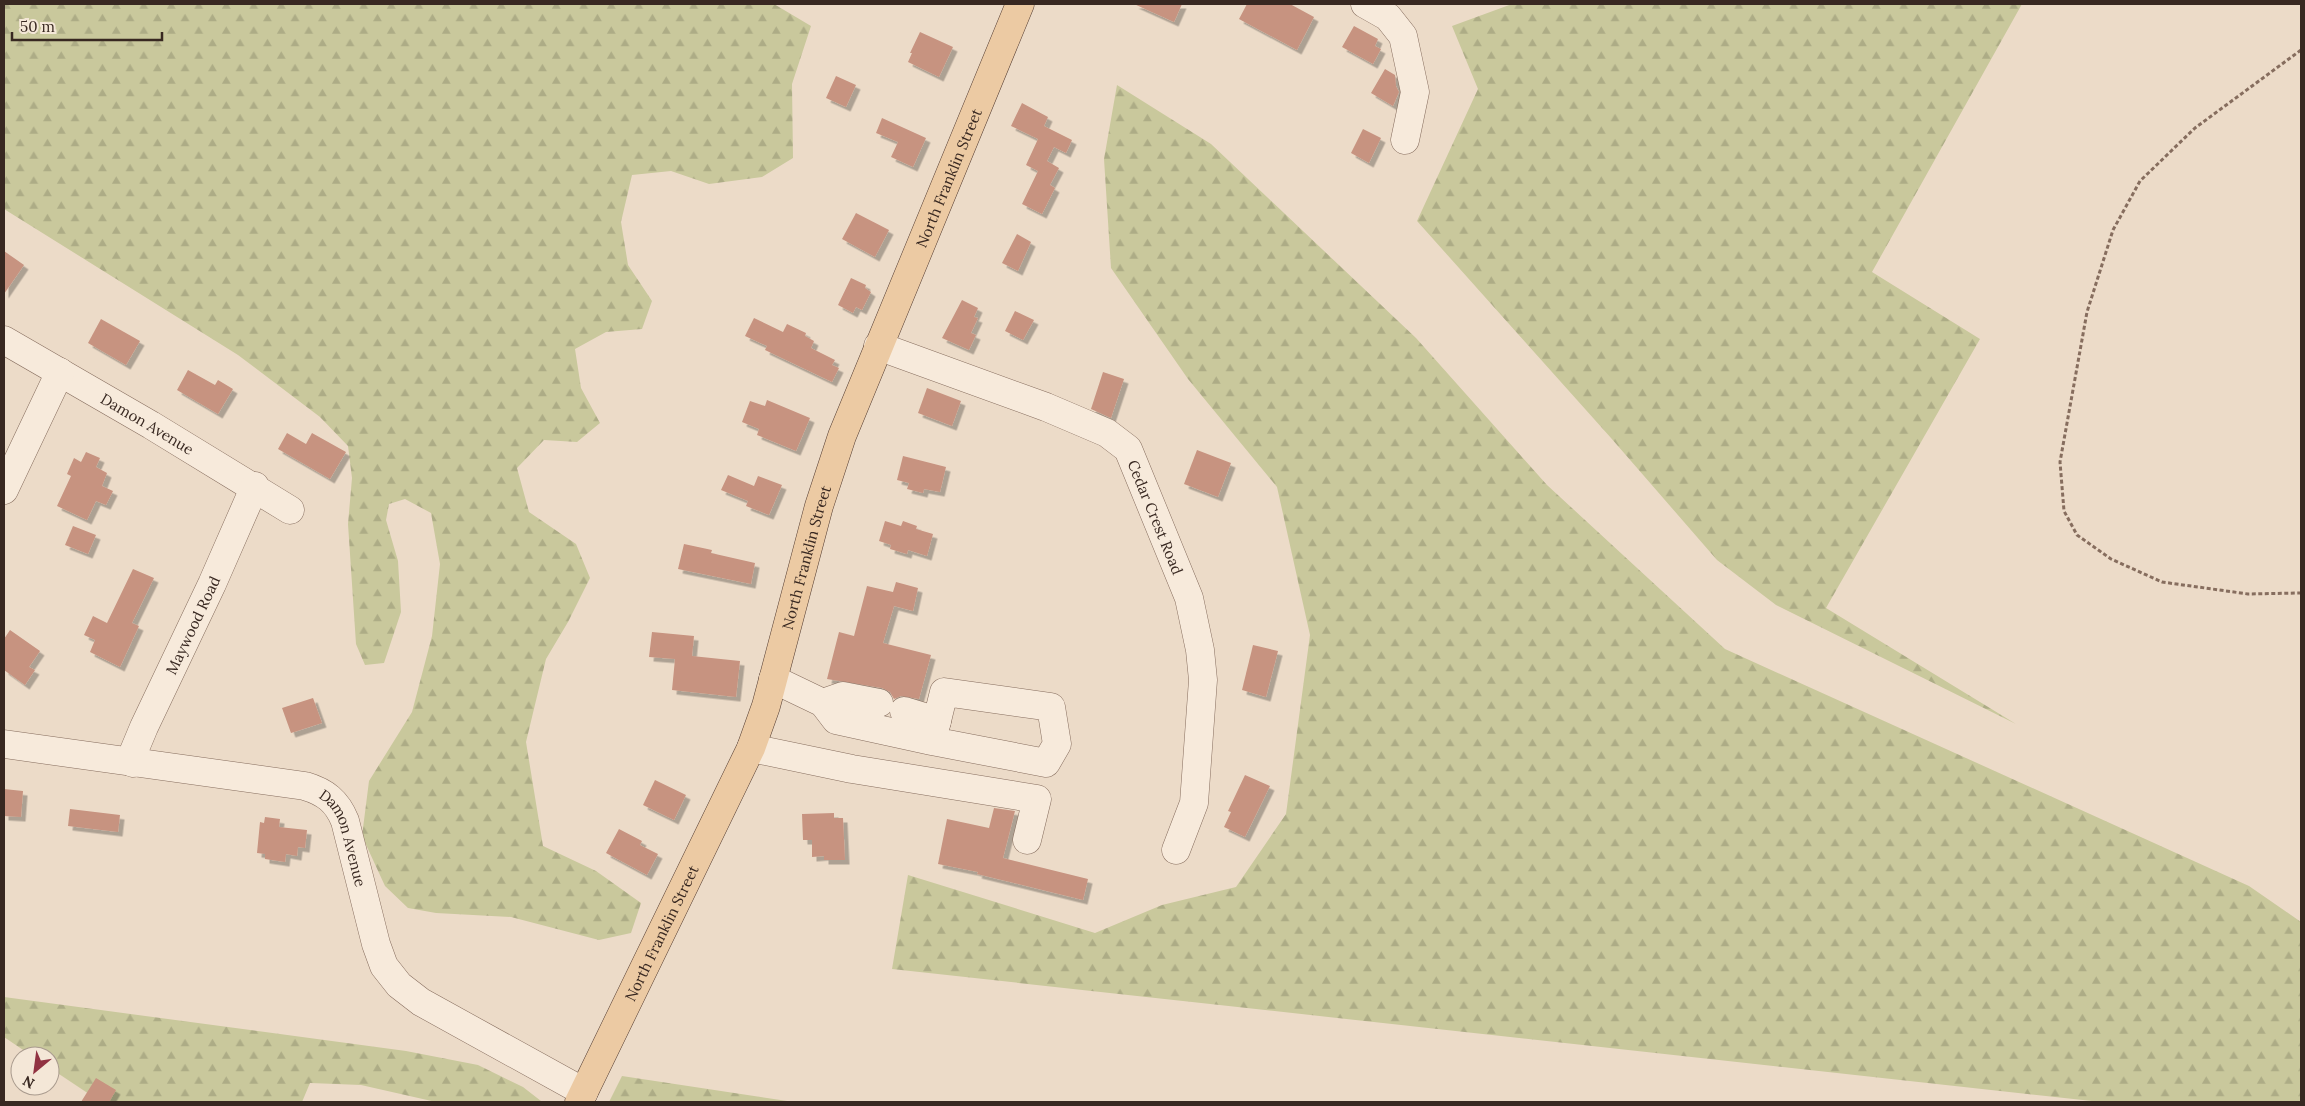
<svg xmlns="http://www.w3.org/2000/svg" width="2305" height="1106" font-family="Lora,serif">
  <defs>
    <pattern id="forest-firs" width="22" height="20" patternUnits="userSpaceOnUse" patternTransform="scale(1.25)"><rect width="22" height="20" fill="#c9c89c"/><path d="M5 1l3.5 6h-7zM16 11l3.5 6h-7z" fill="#adac86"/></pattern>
    <filter id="shadow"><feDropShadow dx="4.5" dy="4.5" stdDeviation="0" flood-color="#0004"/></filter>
  </defs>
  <rect width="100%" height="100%" fill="#ecdbc8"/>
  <g fill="url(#forest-firs)">
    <path d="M 4,4 L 774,4 L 811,26 L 792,84 L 793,158 L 762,177 L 709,184 L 671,171 L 632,175 L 621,222 L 628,265 L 652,301 L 642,329 L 606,332 L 575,349 L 581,388 L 600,423 L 577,442 L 544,440 L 517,468 L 529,512 L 576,544 L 590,578 L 568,622 L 546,659 L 526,742 L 543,846 L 596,871 L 641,903 L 631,933 L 599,940 L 511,917 L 436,913 L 408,908 L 385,886 L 362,836 L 369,781 L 412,712 L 432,636 L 440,564 L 431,513 L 405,499 L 389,504 L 386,520 L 398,561 L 401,612 L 384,663 L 365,665 L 356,644 L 348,524 L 352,478 L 348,446 L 320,417 L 238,355 L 4,209 Z"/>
    <path d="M 1512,4 L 2022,4 L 1872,272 L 1980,339 L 1826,608 L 2016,724 L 1776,605 L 1717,560 L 1611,438 L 1417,221 L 1478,89 L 1452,26 Z"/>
    <path d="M 1117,85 L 1211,144 L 1416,338 L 1547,485 L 1725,649 L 2249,886 L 2301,922 L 2301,1102 L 2101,1102 L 892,969 L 908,875 L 1095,933 L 1162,905 L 1236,887 L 1286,814 L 1310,635 L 1277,487 L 1188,379 L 1111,268 L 1104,159 Z"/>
    <path d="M 4,997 L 406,1051 L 478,1065 L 523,1087 L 541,1101 L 436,1102 L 361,1085 L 310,1083 L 302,1102 L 101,1102 L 50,1068 L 50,1056 L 32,1056 L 4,1037 Z"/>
    <path d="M 622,1076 L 794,1102 L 609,1102 Z"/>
  </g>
  <g fill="#c79380" filter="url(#shadow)">
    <path d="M 1134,4 L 1182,4 L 1174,22 Z"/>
    <path d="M 1247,4 L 1290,4 L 1314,17 L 1297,50 L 1239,19 Z"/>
    <path d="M 1354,26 L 1378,39 L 1375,46 L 1381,49 L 1373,64 L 1342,47 Z"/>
    <path d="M 920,32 L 953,47 L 939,77 L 908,62 L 912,53 L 910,53 Z"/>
    <path d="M 1385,69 L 1395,75 L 1396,86 L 1399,92 L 1393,106 L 1371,93 Z"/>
    <path d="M 836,76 L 856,85 L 846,107 L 826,98 Z"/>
    <path d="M 1022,103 L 1048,117 L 1044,126 L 1072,140 L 1066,153 L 1054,147 L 1047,161 L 1059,168 L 1050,185 L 1055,188 L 1042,214 L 1022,204 L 1038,171 L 1026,165 L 1038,139 L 1011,126 Z"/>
    <path d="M 882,118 L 926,138 L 913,167 L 891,157 L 898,142 L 876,133 Z"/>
    <path d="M 1363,129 L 1381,138 L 1369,163 L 1351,153 Z"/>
    <path d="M 856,213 L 889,230 L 875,257 L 842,239 Z"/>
    <path d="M 1017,234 L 1031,242 L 1018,271 L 1002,263 Z"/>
    <path d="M 4,251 L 24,265 L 4,294 Z"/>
    <path d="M 851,278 L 866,285 L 865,288 L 871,292 L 862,310 L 856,307 L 853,313 L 838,305 Z"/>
    <path d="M 962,300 L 978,308 L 974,317 L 978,318 L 971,333 L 976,335 L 969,350 L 942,338 Z"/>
    <path d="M 1015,311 L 1034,320 L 1023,340 L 1005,331 Z"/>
    <path d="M 754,318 L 783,332 L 787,324 L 806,333 L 805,336 L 814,341 L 811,348 L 835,360 L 832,365 L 839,368 L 832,382 L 765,350 L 767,346 L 745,336 Z"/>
    <path d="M 101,319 L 140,341 L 126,365 L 88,343 Z"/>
    <path d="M 188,370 L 215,385 L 218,380 L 233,389 L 218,414 L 177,390 Z"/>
    <path d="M 1103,372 L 1124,379 L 1111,418 L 1091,409 Z"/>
    <path d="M 927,388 L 961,401 L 952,426 L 918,413 Z"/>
    <path d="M 767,400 L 810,418 L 796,451 L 757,435 L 759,429 L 742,422 L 750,401 L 765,406 Z"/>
    <path d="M 287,433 L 306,444 L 312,433 L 346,452 L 330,479 L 278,449 Z"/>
    <path d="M 1197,450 L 1231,463 L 1218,497 L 1184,484 Z"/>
    <path d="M 86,452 L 100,458 L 96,467 L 107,473 L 102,486 L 113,491 L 106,505 L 96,501 L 87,520 L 57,506 L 71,476 L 67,474 L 74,458 L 81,462 Z"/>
    <path d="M 903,456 L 946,467 L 940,492 L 924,489 L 923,493 L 907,489 L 909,483 L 897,480 Z"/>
    <path d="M 728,475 L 754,486 L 758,476 L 782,485 L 769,515 L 746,506 L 748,501 L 721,490 Z"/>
    <path d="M 885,521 L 901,526 L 903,521 L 917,526 L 916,529 L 933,534 L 927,556 L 908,550 L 907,554 L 890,549 L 891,545 L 879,541 Z"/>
    <path d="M 73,526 L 96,535 L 88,554 L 65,545 Z"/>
    <path d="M 684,544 L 712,550 L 711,553 L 755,563 L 751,584 L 678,569 Z"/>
    <path d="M 133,569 L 154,578 L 132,623 L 139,626 L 120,667 L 90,652 L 95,640 L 84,635 L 93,616 L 107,623 Z"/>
    <path d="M 896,582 L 918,588 L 913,611 L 894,606 L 883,643 L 931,655 L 919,699 L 901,696 L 894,699 L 890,692 L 882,688 L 827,679 L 839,632 L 854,636 L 867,586 L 893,592 Z"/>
    <path d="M 10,630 L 40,651 L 29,667 L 35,670 L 25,685 L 4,670 L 4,639 Z"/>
    <path d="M 652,632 L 694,636 L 692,656 L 740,661 L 736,697 L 672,690 L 675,659 L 649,657 Z"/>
    <path d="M 1253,645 L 1278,651 L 1266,697 L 1242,690 Z"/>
    <path d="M 313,698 L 322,723 L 291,733 L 282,708 Z"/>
    <path d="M 1245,775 L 1270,786 L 1245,837 L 1224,827 L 1231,812 L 1228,811 Z"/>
    <path d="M 655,780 L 686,795 L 674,820 L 643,805 Z"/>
    <path d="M 4,789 L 23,791 L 21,817 L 4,816 Z"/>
    <path d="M 994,808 L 1015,811 L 1003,858 L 1088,879 L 1083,900 L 977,874 L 978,872 L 938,864 L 947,819 L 989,828 Z"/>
    <path d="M 70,809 L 120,815 L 118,832 L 68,826 Z"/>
    <path d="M 834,813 L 834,818 L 843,818 L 845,860 L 824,860 L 824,856 L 812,857 L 812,840 L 803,840 L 802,814 Z"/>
    <path d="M 265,817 L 280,819 L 279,827 L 307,830 L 305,848 L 298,847 L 297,856 L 286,854 L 285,862 L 265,859 L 265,854 L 257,853 L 260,822 L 264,823 Z"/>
    <path d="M 619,829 L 642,841 L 640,845 L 658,854 L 647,875 L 606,853 Z"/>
    <path d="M 96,1078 L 116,1090 L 109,1102 L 81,1102 Z"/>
  </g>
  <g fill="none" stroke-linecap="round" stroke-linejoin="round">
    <defs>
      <g id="minor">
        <path d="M 1365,4 L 1388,17 L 1403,36 L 1415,92 L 1405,140"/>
        <path id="s1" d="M 4,340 L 151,425 L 290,510"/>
        <path id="s2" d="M 878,346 L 1046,407 L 1107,433 L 1128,449 L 1189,598 L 1200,650 L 1203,680 L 1194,803 L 1176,850"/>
        <path d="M 4,490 L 60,372"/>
        <path d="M 773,679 L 823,703 L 836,720 L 932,741 L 944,692 L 1051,707 L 1057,744 L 1046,763 L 932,741"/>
        <path d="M 823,703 L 843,696 L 879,703"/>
        <path d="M 904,711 L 937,721"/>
        <path id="s3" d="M 4,744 L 305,786 C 325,792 337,801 345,821 L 376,944 L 384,966 L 399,985 L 421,1002 L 584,1092"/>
        <path d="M 751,748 L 852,769 L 1037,799 L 1027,840"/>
        <path id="s4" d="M 133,763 L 134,751 L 144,727 L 212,584 L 255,486"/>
      </g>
      <g id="major">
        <path id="s5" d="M 579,1102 L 751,748 L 766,706 L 819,506 L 842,436 L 1020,4"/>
      </g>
    </defs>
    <use href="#minor" stroke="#866d5e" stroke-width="29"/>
    <use href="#major" stroke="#553d32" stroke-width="29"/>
    <path stroke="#866d5e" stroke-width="3" stroke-dasharray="4 2.5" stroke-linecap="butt" d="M 2301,50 L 2195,128 L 2140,181 L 2113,230 L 2087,312 L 2060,462 L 2064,511 L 2077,535 L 2111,559 L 2162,582 L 2248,594 L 2301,593"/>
    <use href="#minor" stroke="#f7eadb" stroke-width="28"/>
    <use href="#major" stroke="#eccaa3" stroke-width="28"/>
  </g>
  <g text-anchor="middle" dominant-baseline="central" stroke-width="4" stroke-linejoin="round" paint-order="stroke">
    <g font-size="15" fill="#382821" stroke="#f4e7d7">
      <text stroke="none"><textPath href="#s5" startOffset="998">North Franklin Street</textPath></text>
      <text stroke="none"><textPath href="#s1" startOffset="166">Damon Avenue</textPath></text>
      <text stroke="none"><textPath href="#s2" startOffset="345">Cedar Crest Road</textPath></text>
      <text stroke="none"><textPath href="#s5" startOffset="592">North Franklin Street</textPath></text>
      <text stroke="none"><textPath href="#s4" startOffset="151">Maywood Road</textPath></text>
      <text stroke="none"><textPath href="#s3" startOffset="374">Damon Avenue</textPath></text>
      <text stroke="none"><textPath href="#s5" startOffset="188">North Franklin Street</textPath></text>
    </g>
  </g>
  <rect width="2305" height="1106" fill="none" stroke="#382821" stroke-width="10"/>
  <g transform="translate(35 1071) rotate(209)"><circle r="24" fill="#f4e7d7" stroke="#a99b8e"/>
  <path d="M0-4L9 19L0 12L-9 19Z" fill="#913241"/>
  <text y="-8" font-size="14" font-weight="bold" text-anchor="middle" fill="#382821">N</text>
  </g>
  <path d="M12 32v8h150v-8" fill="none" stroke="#382821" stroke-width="2.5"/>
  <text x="20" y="32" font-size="15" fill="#382821" stroke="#f4e7d7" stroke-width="4" paint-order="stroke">50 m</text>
</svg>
